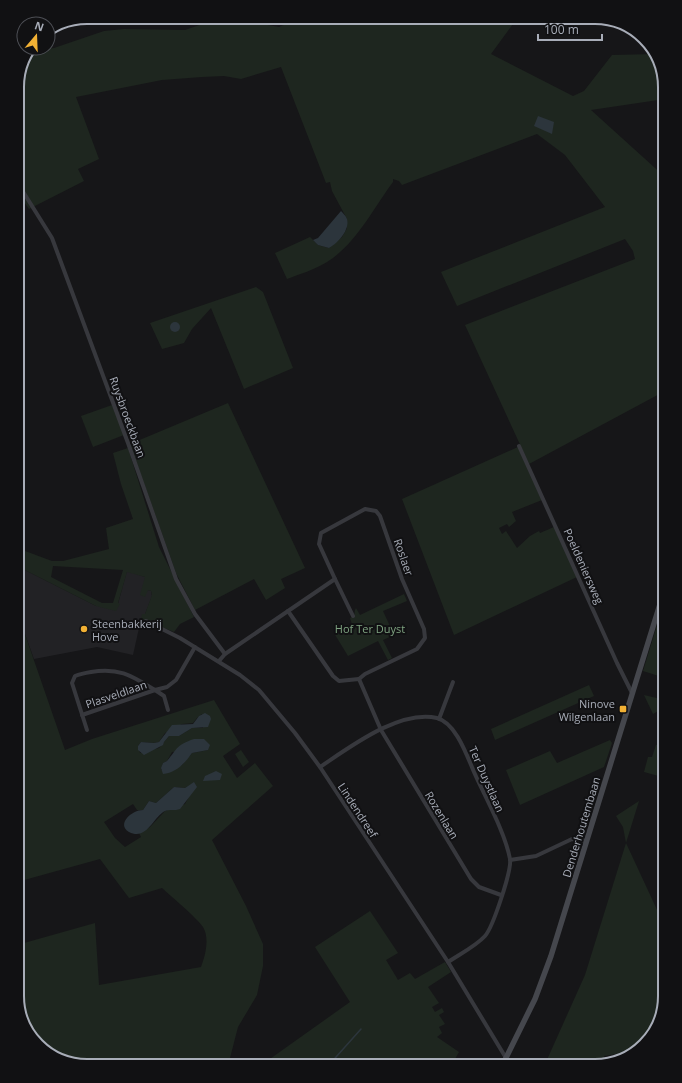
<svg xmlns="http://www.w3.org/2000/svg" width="682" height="1083" font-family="'Open Sans',sans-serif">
  <rect width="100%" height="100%" fill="#161618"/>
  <path fill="#222225" d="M 17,566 L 96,606 L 118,604 L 127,571 L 145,577 L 148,590 L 151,591 L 152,596 L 145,614 L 141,619 L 133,655 L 97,647 L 34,659 L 17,612 Z"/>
  <g fill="#1e261f" fill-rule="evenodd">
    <path d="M 223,17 L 279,27 L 301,17 L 518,17 L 491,54 L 573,96 L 584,91 L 612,55 L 656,54 L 665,87 L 665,99 L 591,110 L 665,177 L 665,391 L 529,464 L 465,325 L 635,259 L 633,251 L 625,239 L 457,306 L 441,272 L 605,207 L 565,155 L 537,134 L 402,185 L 399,181 L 393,179 L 393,182 C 373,209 356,244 327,262 C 314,270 300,274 287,279 L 275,253 L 310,237 L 318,245 L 329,248 L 342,237 L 347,228 L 347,219 L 332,191 L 330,182 L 326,183 L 281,67 L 241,79 L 224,76 L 202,77 L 162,80 L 76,97 L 99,159 L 78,169 L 84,181 L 29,209 L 17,192 L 17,83 L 32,51 L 54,48 L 104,31 L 124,29 L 185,30 Z"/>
    <path d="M 256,287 L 263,292 L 293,368 L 244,389 L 211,308 L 192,329 L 184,343 L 162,349 L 150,323 Z"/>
    <path d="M 228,403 L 305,568 L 281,579 L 285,588 L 266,600 L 254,579 L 195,610 L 176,573 L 130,444 Z"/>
    <path d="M 112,405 L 124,435 L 93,447 L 81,416 Z"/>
    <path d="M 518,447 L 542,500 L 512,512 L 516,521 L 509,527 L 507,524 L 499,528 L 502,534 L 506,531 L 517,548 L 530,536 L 539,531 L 540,533 L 554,527 L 577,577 L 454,635 L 402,499 Z"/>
    <path d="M 128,448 L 159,547 L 194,617 L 180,624 L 174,632 L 141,619 L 142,614 L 145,614 L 152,595 L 151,591 L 148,590 L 145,597 L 140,595 L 145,577 L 127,572 L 118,603 L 120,604 L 116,611 L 96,606 L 17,566 L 17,548 L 52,561 L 63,561 L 109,549 L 106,528 L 133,519 L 121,484 L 113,453 ZM 53,566 L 123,570 L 113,603 L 102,603 L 51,577 Z"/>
    <path d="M 404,594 L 407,601 L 383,611 L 394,635 L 383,640 L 392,658 L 388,660 L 378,641 L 348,656 L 334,633 L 352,624 L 350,618 L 354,616 L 355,610 L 356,608 L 360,615 Z"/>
    <path d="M 665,599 L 665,678 L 643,671 Z"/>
    <path d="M 19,617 L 65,750 L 92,739 L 214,700 L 240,744 L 223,756 L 237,778 L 255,763 L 273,786 L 212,840 L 246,906 L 263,944 L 263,966 L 257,995 L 238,1027 L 230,1058 L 230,1066 L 83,1066 L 48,1054 L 24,1027 L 17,996 L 17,945 L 95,923 L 99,985 L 201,967 C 205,957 210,938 203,927 C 197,918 172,897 162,888 L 129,898 L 100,859 L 17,882 L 17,618 ZM 202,714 L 203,728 L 192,728 L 179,736 L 169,736 L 159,748 L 140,753 L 138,746 L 141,742 L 154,743 L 159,742 L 165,733 L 182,724 L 193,723 L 197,718 ZM 208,750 L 192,753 L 182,765 L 161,770 L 163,763 L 167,761 L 172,752 ZM 192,784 L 191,793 L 185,804 L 165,811 L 150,827 L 139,833 L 141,837 L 125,847 L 115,838 L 104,822 L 133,804 L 137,810 L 143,810 L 149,801 L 156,803 L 174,787 L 185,788 Z"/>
    <path d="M 589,685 L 594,696 L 495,740 L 491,729 Z"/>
    <path d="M 644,695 L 665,700 L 665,719 L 660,710 L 653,714 Z"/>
    <path d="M 665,721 L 665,741 L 657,725 Z"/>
    <path d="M 610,740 L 612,743 L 604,767 L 520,805 L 506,770 L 550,751 L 557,763 Z"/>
    <path d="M 660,744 L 663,749 L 665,748 L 665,788 L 657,792 L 662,777 L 644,772 L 648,757 L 652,757 L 656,745 Z"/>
    <path d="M 241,750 L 249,762 L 243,767 L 235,754 Z"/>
    <path d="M 639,801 L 626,843 L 665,927 L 665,996 L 653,1035 L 634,1051 L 604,1056 L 605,1064 L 595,1066 L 540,1066 L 539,1064 L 546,1062 L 585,975 L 626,843 L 623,827 L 616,816 Z"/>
    <path d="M 370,911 L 398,953 L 386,960 L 398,980 L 410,973 L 415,979 L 445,962 L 451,972 L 428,987 L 439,1003 L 432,1007 L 435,1012 L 442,1008 L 444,1012 L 439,1015 L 445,1024 L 439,1027 L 442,1033 L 437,1037 L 459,1052 L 451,1066 L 437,1062 L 434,1066 L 260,1066 L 350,1002 L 315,947 Z"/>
  </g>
  <g fill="#2c353c">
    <path d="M 538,116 L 554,122 L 552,134 L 534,126 Z"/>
    <path d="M 341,211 C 343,213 346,216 347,219 C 350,230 338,243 329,248 L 318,245 L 313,240 L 318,238 Z"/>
    <circle cx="175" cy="327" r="5"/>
    <path d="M 205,713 L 210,716 L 211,719 L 208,727 L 192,728 L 179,736 L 169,736 L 164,742 L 163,745 L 144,755 L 138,750 L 138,746 L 141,742 L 154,743 L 159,742 L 172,725 L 193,724 L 199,716 Z"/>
    <path d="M 194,739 L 204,739 L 210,745 L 208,750 L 192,753 C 185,763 176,773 163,774 L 161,768 L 163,763 L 167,761 C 178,748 176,745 194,739 Z"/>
    <path d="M 216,771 L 222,774 L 220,780 L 203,781 L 205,776 Z"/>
    <path d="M 194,782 L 197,787 L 180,809 C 175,811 169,809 165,811 C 153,817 147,841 129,832 C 116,824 132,810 143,810 L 149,801 L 156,803 L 174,787 L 185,788 Z"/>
  </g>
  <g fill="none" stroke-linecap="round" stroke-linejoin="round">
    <path stroke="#2c353c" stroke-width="1.5" d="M 328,1066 L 361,1029"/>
    <g stroke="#37383d" stroke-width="4">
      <path d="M 17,185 L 22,190 L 52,238 L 128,443 L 176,579 L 195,614 L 225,654"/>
      <path d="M 519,446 L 617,663 L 632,693"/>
      <path d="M 335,579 L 319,544 L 321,533 L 365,509 L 376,511 L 380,516 L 402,579 L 424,629 L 425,638 L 417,649 L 365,674 L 359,679"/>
      <path d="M 288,611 L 333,676 L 339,681 L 359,679 L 381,730 L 471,879 L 479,887 L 501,895"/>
      <path d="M 146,621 L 180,638 L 240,675 L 259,690 L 295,733 L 320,767 L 448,962 L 506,1058"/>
      <path d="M 219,661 L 225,654 L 335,579 L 353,616"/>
      <path d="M 82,715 L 155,690 L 164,696 L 168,710"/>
      <path d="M 439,719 L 453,682"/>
      <path d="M 87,730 L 72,683 L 75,676 C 80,674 85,673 91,672 C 119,667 132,676 155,690 L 167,687 L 176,680 L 195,647"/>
      <path d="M 320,767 C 350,747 400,709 437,718 C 456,723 467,756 474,772 C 485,797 505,832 510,859 C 512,870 493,927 485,936 C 476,946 460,954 448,962"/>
      <path d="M 510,860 L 536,856 L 572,839 L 587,841"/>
    </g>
    <path stroke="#45474d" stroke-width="5.5" d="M 502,1066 L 535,999 L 551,956 L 665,588"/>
  </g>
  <g fill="#f2b134" stroke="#111113" stroke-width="1.5">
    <circle cx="84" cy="629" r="4"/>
    <rect x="619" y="705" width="8" height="8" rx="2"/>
  </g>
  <g text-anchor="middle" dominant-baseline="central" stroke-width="4" stroke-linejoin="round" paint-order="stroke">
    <g font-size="11" fill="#a8adb8" stroke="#111113">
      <text transform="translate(128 417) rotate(70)">Ruysbroeckbaan</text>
      <text transform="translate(404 557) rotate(71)">Roslaer</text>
      <text transform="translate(584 566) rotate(66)">Poeldeniersweg</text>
      <text transform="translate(116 694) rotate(-19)">Plasveldlaan</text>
      <text transform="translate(487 779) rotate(66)">Ter Duystlaan</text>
      <text transform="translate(358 810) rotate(57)">Lindendreef</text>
      <text transform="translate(442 815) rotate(59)">Rozenlaan</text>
      <text transform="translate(581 827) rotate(-73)">Denderhoutembaan</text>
    </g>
    <g font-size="11" fill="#a8adb8" stroke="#111113" text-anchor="start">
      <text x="92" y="623">Steenbakkerij<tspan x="92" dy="13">Hove</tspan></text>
      <text x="615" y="703" text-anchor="end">Ninove<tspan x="615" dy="13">Wilgenlaan</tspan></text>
    </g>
    <g font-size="11" fill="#7fa381" stroke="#111113">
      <text x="370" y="628">Hof Ter Duyst</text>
    </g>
  </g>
  <path d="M0 0H682V1083H0ZM87 24H595A63 63 0 0 1 658 87V996A63 63 0 0 1 595 1059H87A63 63 0 0 1 24 996V87A63 63 0 0 1 87 24Z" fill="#111113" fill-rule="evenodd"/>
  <path fill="none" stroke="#a8adb8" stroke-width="2" d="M87 24H595A63 63 0 0 1 658 87V996A63 63 0 0 1 595 1059H87A63 63 0 0 1 24 996V87A63 63 0 0 1 87 24Z"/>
  <g transform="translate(36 36) rotate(19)"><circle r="19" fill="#111113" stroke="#4d4f55"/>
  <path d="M0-3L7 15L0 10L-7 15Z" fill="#f2b134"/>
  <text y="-6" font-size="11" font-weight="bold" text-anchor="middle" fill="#a8adb8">N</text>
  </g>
  <path d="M538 34v6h64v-6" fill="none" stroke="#a8adb8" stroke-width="2"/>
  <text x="544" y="34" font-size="12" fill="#a8adb8" stroke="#111113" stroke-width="3" paint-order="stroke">100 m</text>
</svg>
